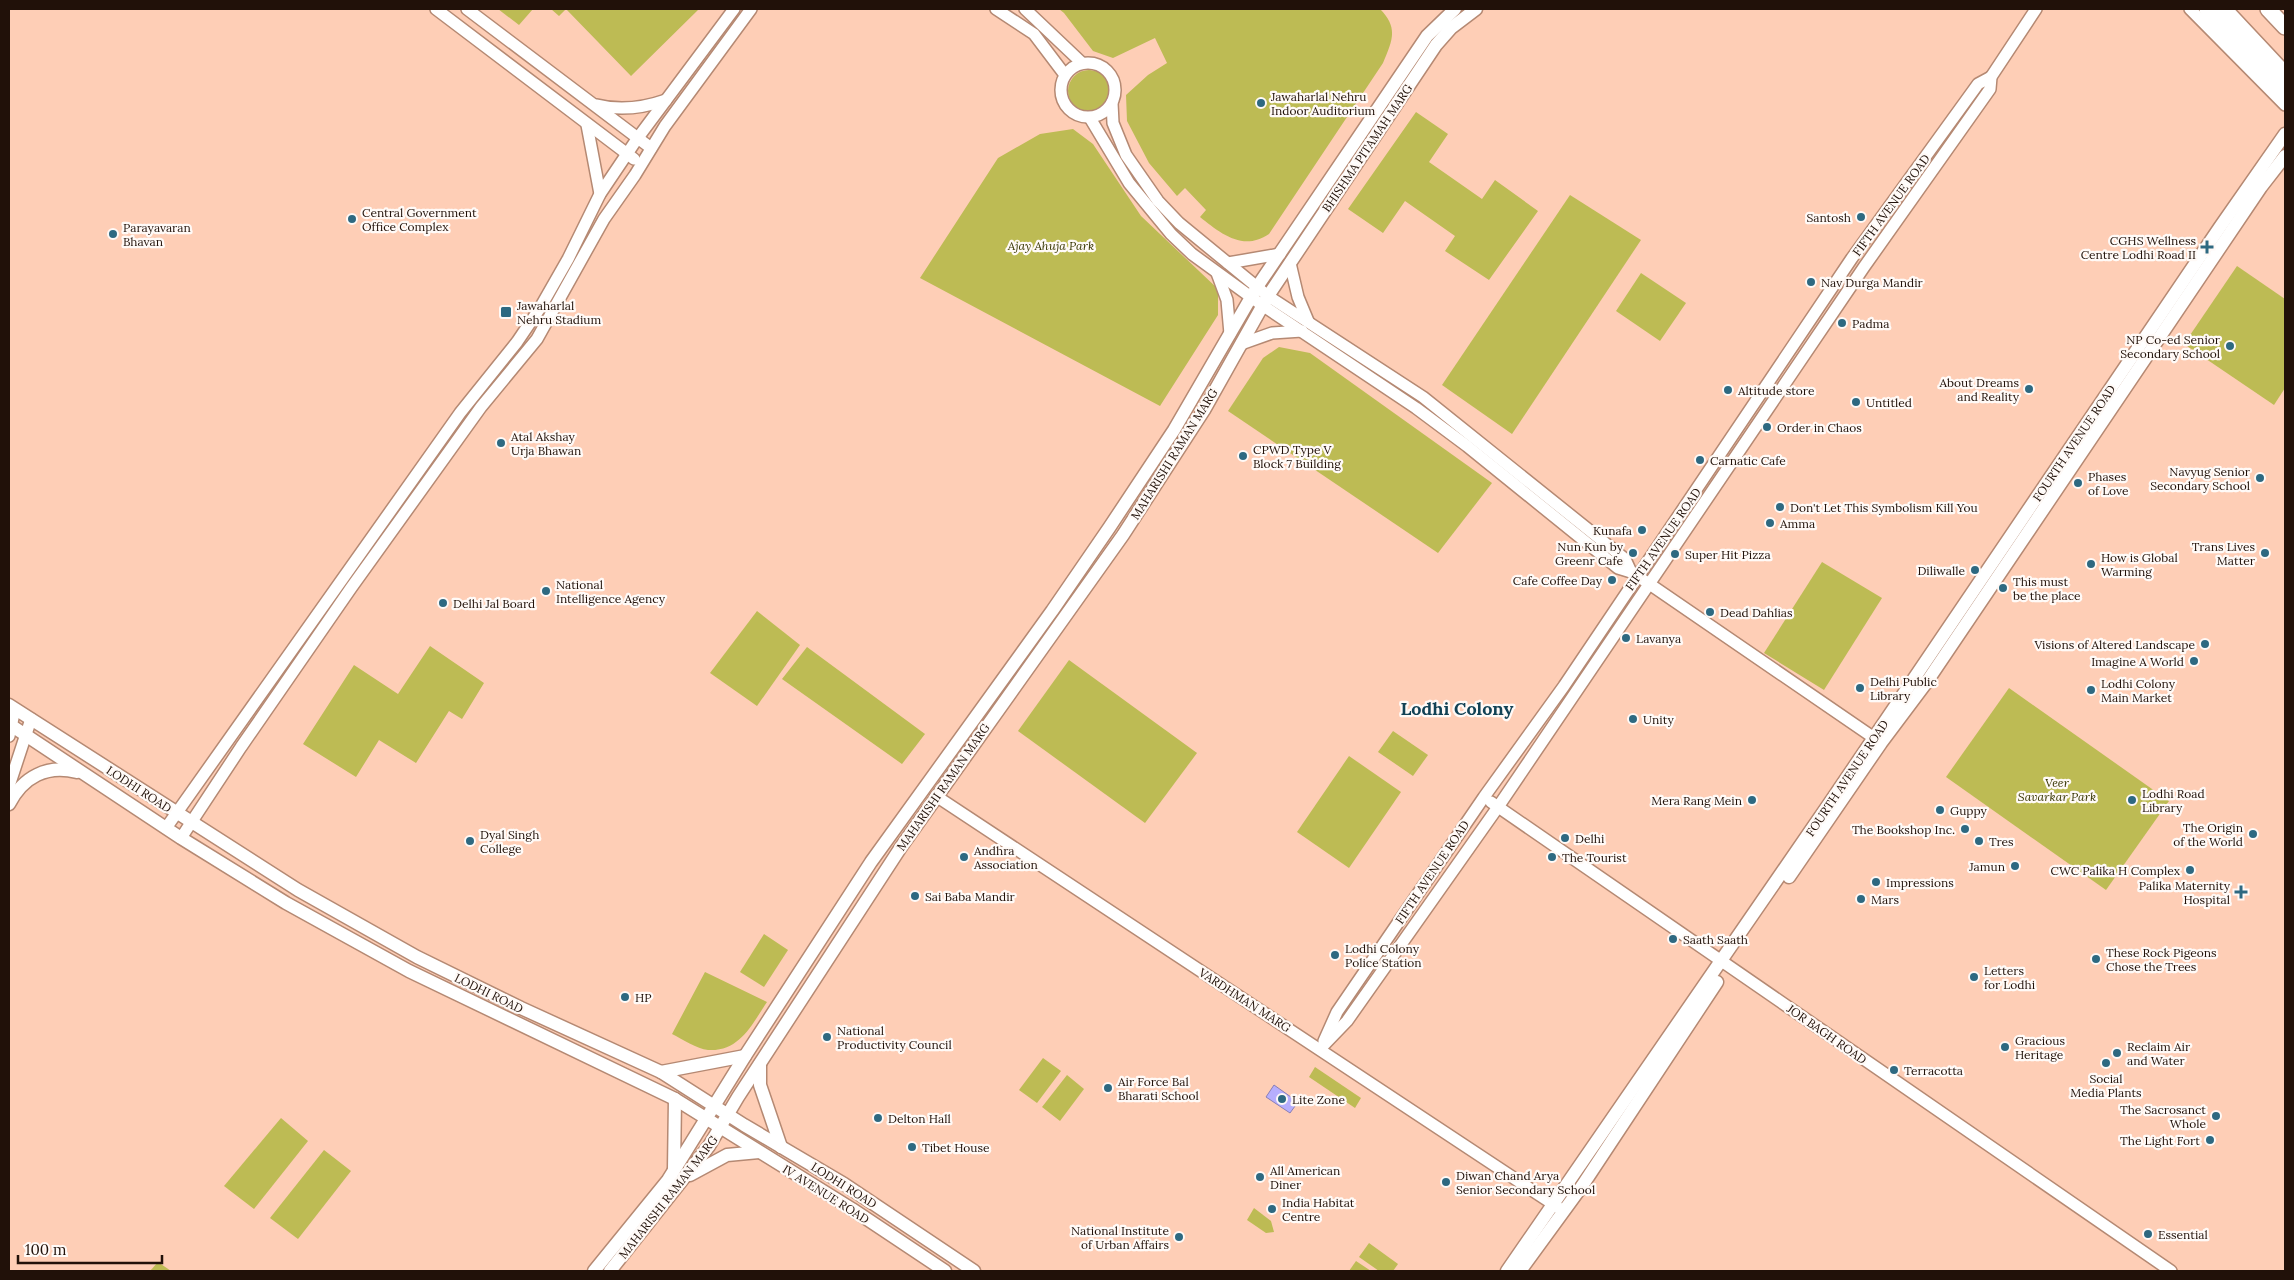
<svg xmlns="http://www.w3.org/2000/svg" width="2294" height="1280" font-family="Lora,serif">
  <rect width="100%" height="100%" fill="#feceb6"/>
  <g fill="#bdbb54">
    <path d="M 498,9 L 533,9 L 519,25 Z"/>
    <path d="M 551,9 L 699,9 L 631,76 L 566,9 L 559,16 Z"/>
    <path d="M 1059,9 L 1380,9 C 1399,28 1392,41 1383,63 L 1269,234 C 1243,252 1220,233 1200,217 L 1206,210 L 1185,188 L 1177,196 L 1149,163 L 1127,121 L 1126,95 L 1148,75 L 1167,63 L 1155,38 L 1113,58 L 1093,51 L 1064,13 Z"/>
    <circle cx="1089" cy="91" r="21"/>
    <path d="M 1416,112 L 1448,134 L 1429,162 L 1482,199 L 1495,180 L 1538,211 L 1489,280 L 1445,251 L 1455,236 L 1405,201 L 1383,233 L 1348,209 Z"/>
    <path d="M 1073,129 L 1093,144 L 1141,216 L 1218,289 L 1218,315 L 1160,406 L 920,278 L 998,158 L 1040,134 Z"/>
    <path d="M 1570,195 L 1641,240 L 1512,434 L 1442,385 Z"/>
    <path d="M 2237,266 L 2285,299 L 2285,388 L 2274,405 L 2184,344 Z"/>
    <path d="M 1641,273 L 1686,303 L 1660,341 L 1616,311 Z"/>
    <path d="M 1279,347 L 1310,353 L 1492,483 L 1438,553 L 1228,411 L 1263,358 Z"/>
    <path d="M 1822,562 L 1882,598 L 1824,690 L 1764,653 Z"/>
    <path d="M 757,611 L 800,645 L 757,706 L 710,673 Z"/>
    <path d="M 430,646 L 484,683 L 462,719 L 449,711 L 416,763 L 379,740 L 356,777 L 303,744 L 354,665 L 398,694 Z"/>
    <path d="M 807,647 L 925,734 L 902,764 L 782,679 Z"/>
    <path d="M 1069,660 L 1197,753 L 1145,823 L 1018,731 Z"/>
    <path d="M 2009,688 L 2169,801 L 2106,890 L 1946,777 Z"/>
    <path d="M 1393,731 L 1428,755 L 1413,776 L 1378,752 Z"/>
    <path d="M 1349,756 L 1401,792 L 1349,868 L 1297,832 Z"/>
    <path d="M 764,934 L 788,950 L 764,987 L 740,972 Z"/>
    <path d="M 705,972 L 767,1002 C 752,1024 740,1052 708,1050 C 697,1049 682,1039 672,1034 Z"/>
    <path d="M 1043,1058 L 1061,1071 L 1037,1103 L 1019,1090 Z"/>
    <path d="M 1315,1067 L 1361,1098 L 1355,1108 L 1309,1077 Z"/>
    <path d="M 1067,1075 L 1084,1089 L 1060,1121 L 1042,1107 Z"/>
    <path d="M 281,1118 L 308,1141 L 254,1209 L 224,1186 Z"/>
    <path d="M 324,1150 L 351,1171 L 298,1239 L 270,1218 Z"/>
    <path d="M 1254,1208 L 1271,1221 L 1274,1232 L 1266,1233 L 1247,1220 Z"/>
    <path d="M 1369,1243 L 1398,1264 L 1393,1271 L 1379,1271 L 1359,1257 Z"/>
    <path d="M 1356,1261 L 1371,1271 L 1349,1271 Z"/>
    <path d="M 158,1262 L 171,1271 L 150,1271 Z"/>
  </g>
  <path fill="#b6aefd" stroke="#897fb4" d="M 1274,1085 L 1298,1102 L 1290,1113 L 1266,1097 Z"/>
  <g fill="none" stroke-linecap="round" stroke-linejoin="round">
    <defs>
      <g id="tertiary">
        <path d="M 436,9 L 634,159"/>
        <path d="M 467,9 L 651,148"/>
        <path d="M 996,9 L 1034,34 L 1065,75"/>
        <path d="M 1025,9 L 1082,63"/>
        <path d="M 2190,9 L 2285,105"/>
        <circle cx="1088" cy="90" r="27"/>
        <path d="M 1112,103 L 1113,123 L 1126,155 L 1158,201 L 1179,223 L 1268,296 L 1423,397 L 1625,559 L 1631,572"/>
        <path d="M 597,105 C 620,111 643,108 666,100"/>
        <path d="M 1090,118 L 1129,183 L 1171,234 L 1192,254 L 1262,305 L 1416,408 L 1467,446 L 1618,568 L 1631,572 L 1648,583 L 1880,742"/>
        <path d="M 587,125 L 600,194"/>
        <path d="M 1228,263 L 1280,254"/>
        <path d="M 1290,263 L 1298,297 L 1308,321"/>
        <path d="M 1217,273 L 1227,300 L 1230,334"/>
        <path d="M 1241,344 L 1272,333 L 1302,331"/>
        <path d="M 9,736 L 15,709"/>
        <path d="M 9,786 L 31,719"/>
        <path d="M 936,796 L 1559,1208"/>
        <path d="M 1491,802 L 2171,1271"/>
        <path d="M 166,828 L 460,413 L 517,342 L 540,308 L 568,259 L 600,194 L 637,139 L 734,9"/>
        <path d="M 181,838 L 241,747 L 351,588 L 481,407 L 537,339 L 604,219 L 635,175 L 665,126 L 751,9"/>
        <path d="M 1324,1041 L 1337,1012 L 1484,797 L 1564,686 L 1852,258 L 1978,84 L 1991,77"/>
        <path d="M 1320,1049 L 1347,1021 L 1498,807 L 1864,267 L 1990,89 L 1991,77 L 2036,9"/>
      </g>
      <g id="secondary">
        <path d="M 9,705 L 298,890 L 417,957 L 521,1008 L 661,1072 L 744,1125 L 844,1184 L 974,1271"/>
        <path d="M 9,724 L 181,838 L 286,903 L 409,971 L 675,1099 L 852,1209 L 945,1271"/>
        <path d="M 9,804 C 23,777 47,764 77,772"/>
        <path d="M 1789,877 L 1881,743 L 1926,683 L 2261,187 L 2285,156"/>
        <path d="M 760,1064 L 760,1085 L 781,1147"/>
        <path d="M 661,1072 L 745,1056"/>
        <path d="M 674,1169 L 675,1099"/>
        <path d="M 690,1175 L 727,1155 L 759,1152"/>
        <path d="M 594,1271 L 668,1180 L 745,1056 L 871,862 L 1052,611 L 1109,528 L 1174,430 L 1257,287 L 1427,36 L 1455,9"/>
        <path d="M 610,1271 L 709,1146 L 738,1097 L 901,847 L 1123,535 L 1204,410 L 1268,296 L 1436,45 L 1451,28 L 1476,9"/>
        <path d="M 1507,1271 L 1829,804 L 2220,227 L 2285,134"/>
        <path d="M 1520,1271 L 1582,1186 L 1717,982"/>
      </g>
      <g id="trunk">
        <path d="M 2207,9 L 2285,90"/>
        <path d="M 2224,9 L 2285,74"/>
        <path d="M 2268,9 L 2285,27"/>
      </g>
    </defs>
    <use href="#tertiary" stroke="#b58973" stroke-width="14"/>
    <use href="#secondary" stroke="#b58973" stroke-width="15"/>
    <use href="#trunk" stroke="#b58973" stroke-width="18"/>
    <use href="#tertiary" stroke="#fff" stroke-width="11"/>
    <use href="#secondary" stroke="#fff" stroke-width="12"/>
    <use href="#trunk" stroke="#fff" stroke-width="15"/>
  </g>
  <g fill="#2e6981" stroke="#fffaf7" stroke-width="2">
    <circle cx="1261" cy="103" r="5"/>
    <circle cx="1861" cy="217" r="5"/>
    <circle cx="352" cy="219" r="5"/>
    <circle cx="113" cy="234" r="5"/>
    <path d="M2204.5 239.5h5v5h5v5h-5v5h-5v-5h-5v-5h5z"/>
    <circle cx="1811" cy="282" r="5"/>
    <rect x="500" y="306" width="12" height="12" rx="2.5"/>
    <circle cx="1842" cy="323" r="5"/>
    <circle cx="2230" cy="346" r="5"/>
    <circle cx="2029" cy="389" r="5"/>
    <circle cx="1728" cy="390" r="5"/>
    <circle cx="1856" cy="402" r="5"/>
    <circle cx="1767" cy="427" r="5"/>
    <circle cx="501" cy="443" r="5"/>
    <circle cx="1243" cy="456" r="5"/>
    <circle cx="1700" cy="460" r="5"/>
    <circle cx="2260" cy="478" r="5"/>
    <circle cx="2078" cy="483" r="5"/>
    <circle cx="1780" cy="507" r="5"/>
    <circle cx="1770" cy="523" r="5"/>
    <circle cx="1642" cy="530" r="5"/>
    <circle cx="1633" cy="553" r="5"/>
    <circle cx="2265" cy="553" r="5"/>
    <circle cx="1675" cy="554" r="5"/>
    <circle cx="2091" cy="564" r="5"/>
    <circle cx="1975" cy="570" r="5"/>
    <circle cx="1612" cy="580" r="5"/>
    <circle cx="2003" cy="588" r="5"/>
    <circle cx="546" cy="591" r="5"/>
    <circle cx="443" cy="603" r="5"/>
    <circle cx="1710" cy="612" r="5"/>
    <circle cx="1626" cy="638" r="5"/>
    <circle cx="2205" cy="644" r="5"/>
    <circle cx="2194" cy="661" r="5"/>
    <circle cx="1860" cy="688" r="5"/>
    <circle cx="2091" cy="690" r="5"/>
    <circle cx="1633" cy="719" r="5"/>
    <circle cx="1752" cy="800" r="5"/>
    <circle cx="2132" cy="800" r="5"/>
    <circle cx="1940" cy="810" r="5"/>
    <circle cx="1965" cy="829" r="5"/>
    <circle cx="2253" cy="834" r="5"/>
    <circle cx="1565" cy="838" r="5"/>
    <circle cx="470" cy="841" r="5"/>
    <circle cx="1979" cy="841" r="5"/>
    <circle cx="964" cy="857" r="5"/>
    <circle cx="1552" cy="857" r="5"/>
    <circle cx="2015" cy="866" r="5"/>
    <circle cx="2190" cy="870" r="5"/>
    <circle cx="1876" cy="882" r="5"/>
    <path d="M2238.5 884.5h5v5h5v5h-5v5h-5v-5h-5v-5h5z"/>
    <circle cx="915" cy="896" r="5"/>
    <circle cx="1861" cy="899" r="5"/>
    <circle cx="1673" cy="939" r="5"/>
    <circle cx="1335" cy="955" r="5"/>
    <circle cx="2096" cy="959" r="5"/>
    <circle cx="1974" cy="977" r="5"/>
    <circle cx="625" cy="997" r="5"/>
    <circle cx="827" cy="1037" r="5"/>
    <circle cx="2005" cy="1047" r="5"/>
    <circle cx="2117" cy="1053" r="5"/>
    <circle cx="2106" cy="1063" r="5"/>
    <circle cx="1894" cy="1070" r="5"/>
    <circle cx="1108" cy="1088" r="5"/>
    <circle cx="1282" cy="1099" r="5"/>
    <circle cx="2216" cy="1116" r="5"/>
    <circle cx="878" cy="1118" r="5"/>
    <circle cx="2210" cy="1140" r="5"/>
    <circle cx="912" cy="1147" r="5"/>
    <circle cx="1260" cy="1177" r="5"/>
    <circle cx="1446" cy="1182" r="5"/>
    <circle cx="1272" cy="1209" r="5"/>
    <circle cx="2148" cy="1234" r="5"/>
    <circle cx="1179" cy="1237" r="5"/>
  </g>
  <g text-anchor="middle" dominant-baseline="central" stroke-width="4.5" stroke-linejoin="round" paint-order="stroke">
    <g font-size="12" fill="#211109" stroke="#fffaf7" text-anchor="start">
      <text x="1271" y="96">Jawaharlal Nehru<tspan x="1271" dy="14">Indoor Auditorium</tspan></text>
      <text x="362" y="212">Central Government<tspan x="362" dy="14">Office Complex</tspan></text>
      <text x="1851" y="217" text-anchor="end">Santosh</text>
      <text x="123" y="227">Parayavaran<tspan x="123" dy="14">Bhavan</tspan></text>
      <text x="2196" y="240" text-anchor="end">CGHS Wellness<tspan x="2196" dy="14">Centre Lodhi Road II</tspan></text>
      <text x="1821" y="282">Nav Durga Mandir</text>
      <text x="517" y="305">Jawaharlal<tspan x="517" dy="14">Nehru Stadium</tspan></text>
      <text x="1852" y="323">Padma</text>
      <text x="2220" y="339" text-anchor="end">NP Co-ed Senior<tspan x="2220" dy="14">Secondary School</tspan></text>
      <text x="2019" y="382" text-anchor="end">About Dreams<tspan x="2019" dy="14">and Reality</tspan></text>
      <text x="1738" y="390">Altitude store</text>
      <text x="1866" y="402">Untitled</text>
      <text x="1777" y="427">Order in Chaos</text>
      <text x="511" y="436">Atal Akshay<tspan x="511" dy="14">Urja Bhawan</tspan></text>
      <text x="1253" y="449">CPWD Type V<tspan x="1253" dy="14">Block 7 Building</tspan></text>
      <text x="1710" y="460">Carnatic Cafe</text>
      <text x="2250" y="471" text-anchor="end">Navyug Senior<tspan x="2250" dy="14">Secondary School</tspan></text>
      <text x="2088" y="476">Phases<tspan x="2088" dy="14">of Love</tspan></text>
      <text x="1790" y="507">Don't Let This Symbolism Kill You</text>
      <text x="1780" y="523">Amma</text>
      <text x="1632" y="530" text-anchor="end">Kunafa</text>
      <text x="1623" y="546" text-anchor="end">Nun Kun by<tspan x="1623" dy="14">Greenr Cafe</tspan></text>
      <text x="2255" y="546" text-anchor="end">Trans Lives<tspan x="2255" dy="14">Matter</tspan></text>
      <text x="1685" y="554">Super Hit Pizza</text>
      <text x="2101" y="557">How is Global<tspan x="2101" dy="14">Warming</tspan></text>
      <text x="1965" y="570" text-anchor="end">Diliwalle</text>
      <text x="1602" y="580" text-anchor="end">Cafe Coffee Day</text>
      <text x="2013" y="581">This must<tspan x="2013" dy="14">be the place</tspan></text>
      <text x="556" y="584">National<tspan x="556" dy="14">Intelligence Agency</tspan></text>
      <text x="453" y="603">Delhi Jal Board</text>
      <text x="1720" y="612">Dead Dahlias</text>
      <text x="1636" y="638">Lavanya</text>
      <text x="2195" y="644" text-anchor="end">Visions of Altered Landscape</text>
      <text x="2184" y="661" text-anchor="end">Imagine A World</text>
      <text x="1870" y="681">Delhi Public<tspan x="1870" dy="14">Library</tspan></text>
      <text x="2101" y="683">Lodhi Colony<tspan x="2101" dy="14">Main Market</tspan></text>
      <text x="1643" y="719">Unity</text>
      <text x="2142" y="793">Lodhi Road<tspan x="2142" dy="14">Library</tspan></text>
      <text x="1742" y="800" text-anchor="end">Mera Rang Mein</text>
      <text x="1950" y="810">Guppy</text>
      <text x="2243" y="827" text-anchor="end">The Origin<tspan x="2243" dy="14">of the World</tspan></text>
      <text x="1955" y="829" text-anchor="end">The Bookshop Inc.</text>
      <text x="480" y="834">Dyal Singh<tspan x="480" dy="14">College</tspan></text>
      <text x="1575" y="838">Delhi</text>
      <text x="1989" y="841">Tres</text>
      <text x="974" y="850">Andhra<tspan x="974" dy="14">Association</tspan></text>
      <text x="1562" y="857">The Tourist</text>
      <text x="2005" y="866" text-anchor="end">Jamun</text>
      <text x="2180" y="870" text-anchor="end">CWC Palika H Complex</text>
      <text x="1886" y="882">Impressions</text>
      <text x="2230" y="885" text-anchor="end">Palika Maternity<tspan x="2230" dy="14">Hospital</tspan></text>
      <text x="925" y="896">Sai Baba Mandir</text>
      <text x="1871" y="899">Mars</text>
      <text x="1683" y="939">Saath Saath</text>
      <text x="1345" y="948">Lodhi Colony<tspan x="1345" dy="14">Police Station</tspan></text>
      <text x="2106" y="952">These Rock Pigeons<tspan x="2106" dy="14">Chose the Trees</tspan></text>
      <text x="1984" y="970">Letters<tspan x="1984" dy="14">for Lodhi</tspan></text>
      <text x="635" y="997">HP</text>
      <text x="837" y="1030">National<tspan x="837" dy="14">Productivity Council</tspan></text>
      <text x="2015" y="1040">Gracious<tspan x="2015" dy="14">Heritage</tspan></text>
      <text x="2127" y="1046">Reclaim Air<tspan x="2127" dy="14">and Water</tspan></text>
      <text x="1904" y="1070">Terracotta</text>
      <text x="2106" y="1078" text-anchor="middle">Social<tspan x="2106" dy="14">Media Plants</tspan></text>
      <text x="1118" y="1081">Air Force Bal<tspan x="1118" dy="14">Bharati School</tspan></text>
      <text x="1292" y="1099">Lite Zone</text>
      <text x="2206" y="1109" text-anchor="end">The Sacrosanct<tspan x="2206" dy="14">Whole</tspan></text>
      <text x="888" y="1118">Delton Hall</text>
      <text x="2200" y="1140" text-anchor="end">The Light Fort</text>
      <text x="922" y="1147">Tibet House</text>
      <text x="1270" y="1170">All American<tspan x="1270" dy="14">Diner</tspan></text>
      <text x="1456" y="1175">Diwan Chand Arya<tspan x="1456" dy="14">Senior Secondary School</tspan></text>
      <text x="1282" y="1202">India Habitat<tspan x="1282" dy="14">Centre</tspan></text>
      <text x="1169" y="1230" text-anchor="end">National Institute<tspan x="1169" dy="14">of Urban Affairs</tspan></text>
      <text x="2158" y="1234">Essential</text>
    </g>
    <g font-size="12" fill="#211109" stroke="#fffaf7">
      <text transform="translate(1367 148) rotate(-56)">BHISHMA PITAMAH MARG</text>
      <text transform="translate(1891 205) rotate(-54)">FIFTH AVENUE ROAD</text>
      <text transform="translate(2074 443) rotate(-56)">FOURTH AVENUE ROAD</text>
      <text transform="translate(1174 454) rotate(-58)">MAHARISHI RAMAN MARG</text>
      <text transform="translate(1663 539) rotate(-55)">FIFTH AVENUE ROAD</text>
      <text transform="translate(1847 778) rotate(-56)">FOURTH AVENUE ROAD</text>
      <text transform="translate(943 787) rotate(-55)">MAHARISHI RAMAN MARG</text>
      <text transform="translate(139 789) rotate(33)">LODHI ROAD</text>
      <text transform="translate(1432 872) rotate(-56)">FIFTH AVENUE ROAD</text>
      <text transform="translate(489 993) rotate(26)">LODHI ROAD</text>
      <text transform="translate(1245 1000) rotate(33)">VARDHMAN MARG</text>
      <text transform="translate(1827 1034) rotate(35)">JOR BAGH ROAD</text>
      <text transform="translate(844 1185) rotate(32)">LODHI ROAD</text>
      <text transform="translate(826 1194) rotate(32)">IV AVENUE ROAD</text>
      <text transform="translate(668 1197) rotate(-52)">MAHARISHI RAMAN MARG</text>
    </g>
    <g font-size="12" font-style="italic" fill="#3a3805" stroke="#fffaf7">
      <text x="1051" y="245">Ajay Ahuja Park</text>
      <text x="2057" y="782">Veer<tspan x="2057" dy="14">Savarkar Park</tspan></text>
    </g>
    <g font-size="18" font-weight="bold" fill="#124255" stroke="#fffaf7">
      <text x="1457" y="708">Lodhi Colony</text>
    </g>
  </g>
  <rect width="2294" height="1280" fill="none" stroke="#211109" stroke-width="20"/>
  <path d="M18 1255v8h144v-8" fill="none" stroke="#211109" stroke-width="2.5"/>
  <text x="25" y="1255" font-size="15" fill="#211109" stroke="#fffaf7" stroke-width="4" paint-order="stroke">100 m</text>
</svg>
